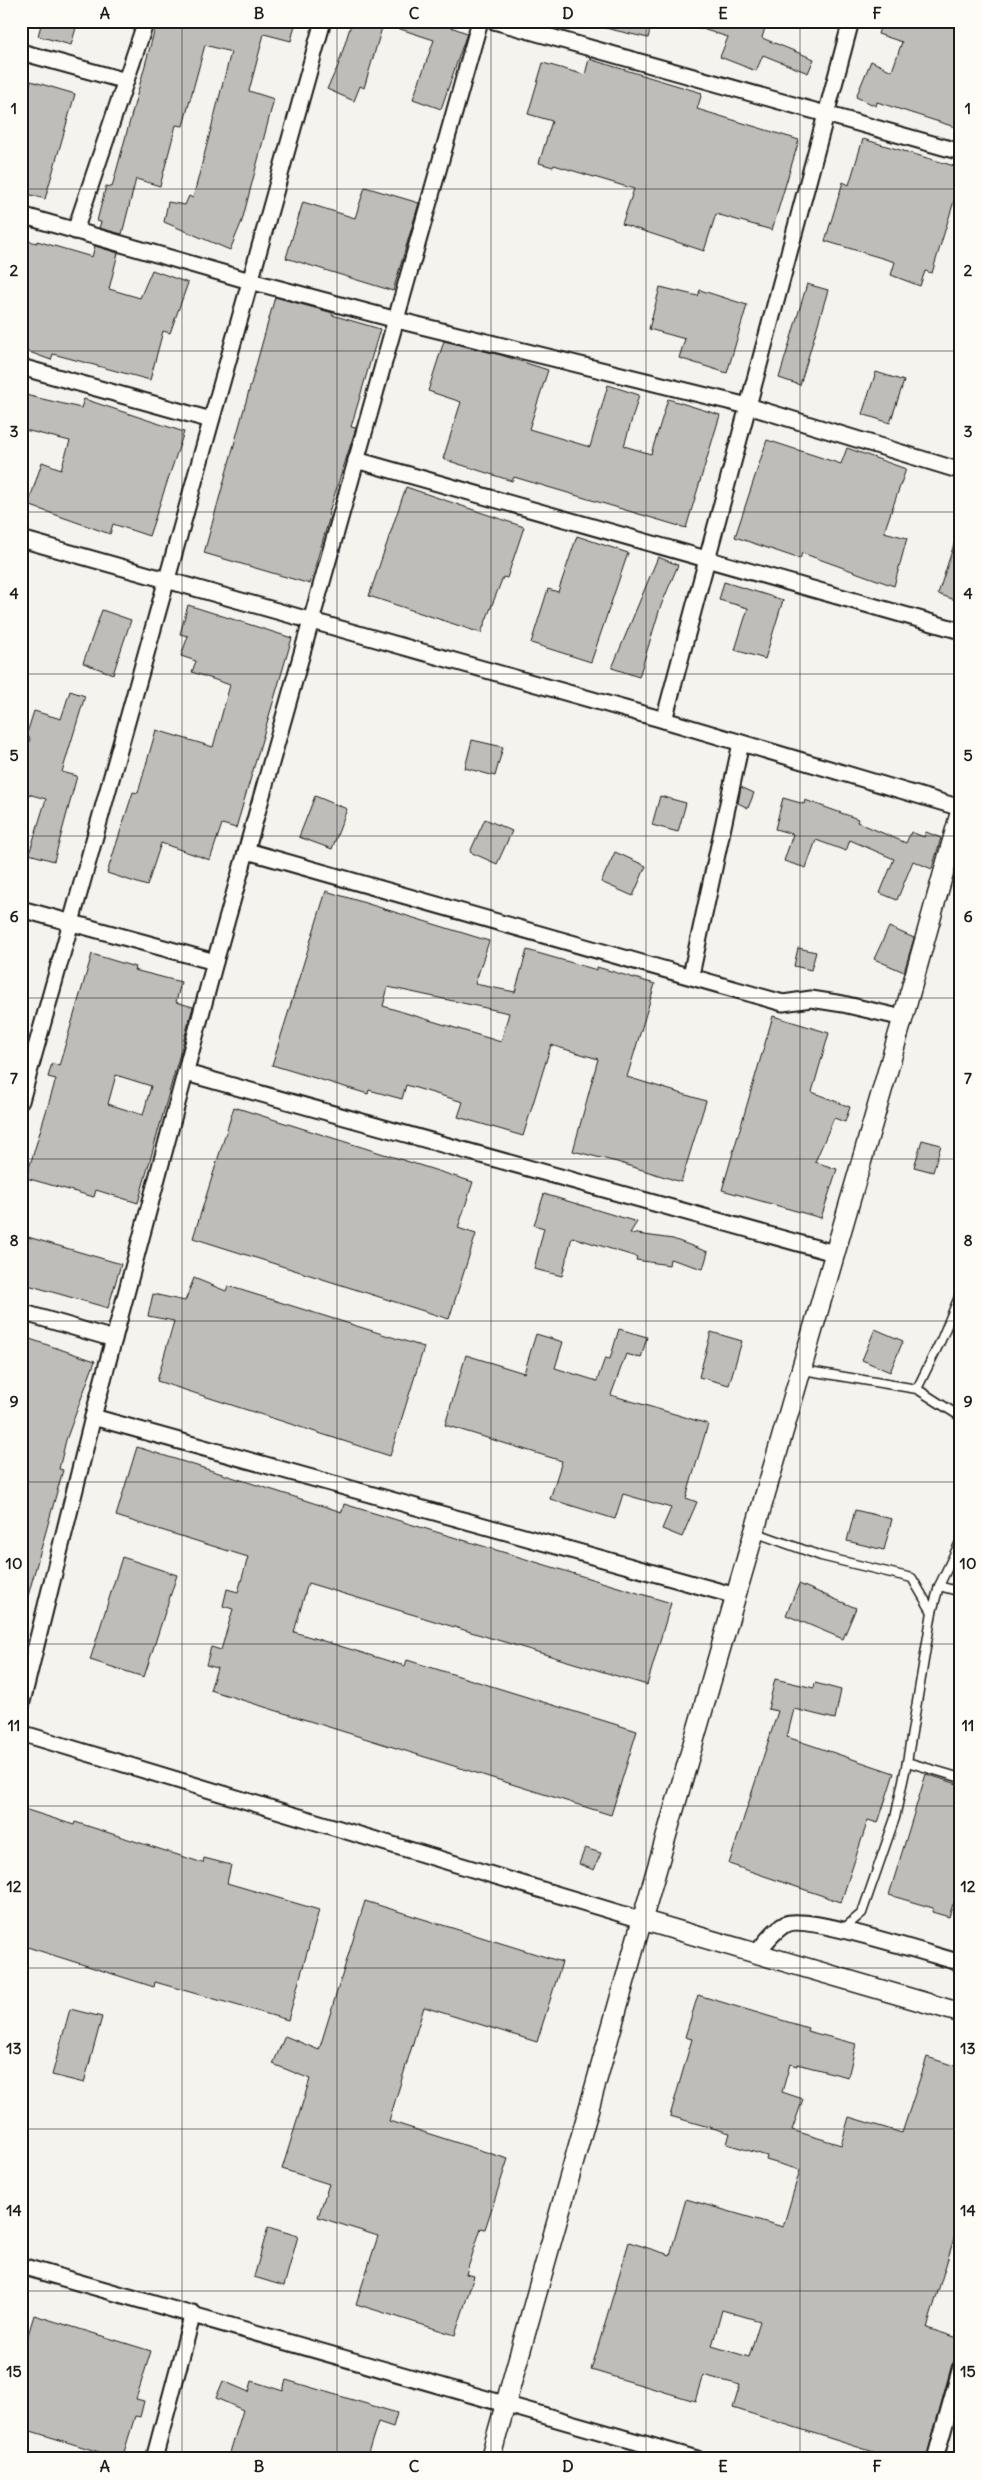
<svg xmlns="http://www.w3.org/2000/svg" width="982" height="2480" font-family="Delius,sans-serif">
  <rect width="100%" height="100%" fill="#f4f3ee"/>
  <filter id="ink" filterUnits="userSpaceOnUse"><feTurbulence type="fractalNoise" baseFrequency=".02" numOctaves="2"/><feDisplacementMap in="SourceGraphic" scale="10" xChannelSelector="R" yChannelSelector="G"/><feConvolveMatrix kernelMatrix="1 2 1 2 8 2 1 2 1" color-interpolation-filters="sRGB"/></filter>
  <g filter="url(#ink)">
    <g fill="#bebdba" stroke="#1c1c1c" fill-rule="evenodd">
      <path d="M 42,21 L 78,21 L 71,45 L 38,36 Z"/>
      <path d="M 157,21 L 296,21 L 291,41 L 264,34 L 249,91 L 274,99 L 242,221 L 230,250 L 164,222 L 168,202 L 185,205 L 189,196 L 193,198 L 231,52 L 205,45 L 183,126 L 176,125 L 160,186 L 136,179 L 122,234 L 99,228 L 101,222 L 97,221 L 106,186 L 112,187 Z"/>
      <path d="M 352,21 L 384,21 L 364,88 L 360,86 L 354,101 L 327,89 L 338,66 Z"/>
      <path d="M 386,21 L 422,21 L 439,27 L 440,23 L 467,33 L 441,109 L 413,99 L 434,40 L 385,24 Z"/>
      <path d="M 601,21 L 652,21 L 648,38 L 601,27 Z"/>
      <path d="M 689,21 L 767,21 L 762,38 L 814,59 L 808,73 L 763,55 L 756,71 L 720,57 L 728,37 L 689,25 Z"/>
      <path d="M 882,21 L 961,21 L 961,129 L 877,102 L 876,106 L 856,97 L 871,61 L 892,71 L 902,42 L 878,34 Z"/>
      <path d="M 589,59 L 702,93 L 697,109 L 799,140 L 772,230 L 716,214 L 704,251 L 622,224 L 634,189 L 554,165 L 553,167 L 539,163 L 552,121 L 528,114 L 543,63 L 585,75 Z"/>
      <path d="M 31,81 L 75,94 L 45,199 L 21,192 L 21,112 Z"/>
      <path d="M 863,139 L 961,168 L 961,178 L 932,273 L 925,271 L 920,286 L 891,275 L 895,262 L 825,241 L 843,182 L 849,185 Z"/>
      <path d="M 365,187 L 419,203 L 393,291 L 286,258 L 303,202 L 355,218 Z"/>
      <path d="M 21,239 L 37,243 L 37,241 L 92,257 L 95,246 L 118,253 L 109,289 L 140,298 L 152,270 L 188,283 L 170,333 L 163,331 L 150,380 L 53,354 L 51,360 L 21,349 Z"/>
      <path d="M 807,284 L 828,290 L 800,385 L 779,378 Z"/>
      <path d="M 660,287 L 698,296 L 700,290 L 747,305 L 727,373 L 679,358 L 685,339 L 649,329 Z"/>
      <path d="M 275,297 L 333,313 L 332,315 L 380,329 L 351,427 L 356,428 L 328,515 L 330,516 L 310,584 L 204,553 Z"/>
      <path d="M 444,341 L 501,355 L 548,370 L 529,429 L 590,447 L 608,385 L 639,395 L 624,446 L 651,454 L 668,399 L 720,415 L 686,528 L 514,477 L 512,481 L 443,459 L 461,402 L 428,391 Z"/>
      <path d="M 876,372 L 904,381 L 890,423 L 862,414 Z"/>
      <path d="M 21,394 L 81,408 L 84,399 L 184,432 L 149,536 L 113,524 L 110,534 L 28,505 L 42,462 L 61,469 L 70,441 L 21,429 Z"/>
      <path d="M 767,440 L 841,464 L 847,448 L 906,469 L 884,532 L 907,538 L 894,586 L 802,553 L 800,559 L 735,537 Z"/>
      <path d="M 406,487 L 524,527 L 507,578 L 503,577 L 481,633 L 369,596 Z"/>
      <path d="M 958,532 L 961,532 L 961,602 L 938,594 Z"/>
      <path d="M 577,536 L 628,553 L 591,662 L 531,643 L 548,589 L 558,592 Z"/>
      <path d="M 658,557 L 678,565 L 660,608 L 639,677 L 612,668 Z"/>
      <path d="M 724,582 L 783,600 L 765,659 L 735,650 L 748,608 L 719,600 Z"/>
      <path d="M 188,605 L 292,638 L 236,828 L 222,824 L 210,860 L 161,843 L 147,886 L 107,873 L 133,792 L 138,793 L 156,730 L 213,747 L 230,685 L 192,672 L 196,661 L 181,656 L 188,636 L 180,634 Z"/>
      <path d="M 102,610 L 131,620 L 113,674 L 83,663 Z"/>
      <path d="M 70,691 L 85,696 L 62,772 L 77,776 L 54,861 L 29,854 L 46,799 L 21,792 L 21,769 L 30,738 L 26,736 L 34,711 L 61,719 Z"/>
      <path d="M 472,740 L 503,747 L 495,776 L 465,768 Z"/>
      <path d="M 741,787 L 754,793 L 748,808 L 738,803 Z"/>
      <path d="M 315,796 L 347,809 L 332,849 L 299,837 Z"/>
      <path d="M 660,796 L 686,803 L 678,832 L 652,825 Z"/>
      <path d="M 783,798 L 804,804 L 805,800 L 858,819 L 857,822 L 906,843 L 911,832 L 924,837 L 926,832 L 941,838 L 932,869 L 913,861 L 897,900 L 880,893 L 894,859 L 850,840 L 846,851 L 816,840 L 806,868 L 784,861 L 793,834 L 775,829 Z"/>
      <path d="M 485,819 L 512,831 L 497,864 L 470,852 Z"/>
      <path d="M 615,852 L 646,866 L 633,896 L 601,882 Z"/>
      <path d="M 326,891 L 489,941 L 475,984 L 515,992 L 527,950 L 597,970 L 597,967 L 655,984 L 627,1077 L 706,1101 L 681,1182 L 617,1162 L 573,1151 L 598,1059 L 551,1045 L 523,1136 L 458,1117 L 463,1102 L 406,1085 L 402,1099 L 369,1090 L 368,1094 L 272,1065 ZM 388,987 L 509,1013 L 501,1042 L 383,1006 Z"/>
      <path d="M 889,927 L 914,938 L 904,972 L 874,959 Z"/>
      <path d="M 798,948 L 816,952 L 811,970 L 794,966 Z"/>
      <path d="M 92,954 L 135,967 L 134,970 L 181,982 L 176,1002 L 193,1007 L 138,1203 L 96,1190 L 94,1197 L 26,1178 L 56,1079 L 48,1077 L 52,1063 L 59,1066 ZM 116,1075 L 151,1086 L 143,1115 L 108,1104 Z"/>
      <path d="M 773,1016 L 829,1033 L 812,1092 L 850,1107 L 845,1122 L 834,1118 L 815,1162 L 837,1169 L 821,1218 L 722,1190 Z"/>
      <path d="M 234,1107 L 473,1182 L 458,1228 L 476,1234 L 449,1319 L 193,1238 Z"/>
      <path d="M 922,1140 L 941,1145 L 933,1172 L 914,1167 Z"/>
      <path d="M 544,1194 L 637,1222 L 630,1233 L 673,1239 L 708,1252 L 703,1269 L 670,1259 L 669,1265 L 636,1260 L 637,1257 L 572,1237 L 562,1276 L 534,1269 L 544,1228 L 534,1225 Z"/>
      <path d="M 21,1235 L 121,1264 L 108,1308 L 21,1283 Z"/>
      <path d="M 194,1278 L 226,1291 L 228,1286 L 424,1347 L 390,1456 L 157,1381 L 174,1321 L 148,1316 L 153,1294 L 185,1301 Z"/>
      <path d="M 619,1329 L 647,1337 L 641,1358 L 626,1354 L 611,1395 L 708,1424 L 686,1498 L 697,1502 L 682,1537 L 662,1529 L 671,1508 L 623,1494 L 615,1519 L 550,1499 L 562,1461 L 445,1425 L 466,1355 L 524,1373 L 536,1334 L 563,1342 L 555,1368 L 597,1381 L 605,1358 L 610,1359 Z"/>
      <path d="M 875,1329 L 903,1341 L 890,1372 L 862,1360 Z"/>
      <path d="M 711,1332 L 742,1341 L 729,1385 L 699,1377 Z"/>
      <path d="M 21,1336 L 95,1361 L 66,1440 L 59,1469 L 63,1470 L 26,1603 L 21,1602 Z"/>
      <path d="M 137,1447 L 342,1512 L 344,1504 L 671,1603 L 647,1685 L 308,1583 L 294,1632 L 405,1666 L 407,1660 L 637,1731 L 611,1815 L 210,1690 L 217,1668 L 206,1665 L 211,1647 L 221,1650 L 233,1609 L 223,1606 L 227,1589 L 238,1592 L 248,1557 L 116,1516 Z"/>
      <path d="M 855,1510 L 892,1519 L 884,1550 L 847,1541 Z"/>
      <path d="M 122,1557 L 177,1575 L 144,1677 L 90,1660 Z"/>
      <path d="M 799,1584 L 856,1608 L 843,1639 L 786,1615 Z"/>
      <path d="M 775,1679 L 814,1688 L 815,1683 L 841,1690 L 835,1719 L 794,1709 L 787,1737 L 894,1773 L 878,1823 L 868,1820 L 841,1902 L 729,1864 L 778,1711 L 768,1709 Z"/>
      <path d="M 926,1774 L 961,1785 L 961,1907 L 953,1904 L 949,1917 L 932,1912 L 933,1908 L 889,1895 Z"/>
      <path d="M 21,1808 L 74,1825 L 75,1822 L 203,1863 L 204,1858 L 231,1865 L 227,1883 L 319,1910 L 288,2020 L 155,1982 L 154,1987 L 21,1945 Z"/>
      <path d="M 585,1848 L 601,1853 L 594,1870 L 579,1864 Z"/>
      <path d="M 365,1901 L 562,1962 L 537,2042 L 424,2007 L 389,2121 L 508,2159 L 485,2229 L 481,2228 L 466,2274 L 474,2276 L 455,2335 L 356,2304 L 378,2236 L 318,2217 L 329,2184 L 282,2169 L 310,2079 L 273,2064 L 285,2036 L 319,2050 Z"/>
      <path d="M 698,1995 L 808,2028 L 807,2031 L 856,2044 L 848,2077 L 797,2064 L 797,2066 L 790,2064 L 782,2092 L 803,2099 L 792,2130 L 841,2145 L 849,2117 L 902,2133 L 927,2057 L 961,2068 L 961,2215 L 927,2328 L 961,2339 L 961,2357 L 952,2364 L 926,2459 L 896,2459 L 733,2408 L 740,2385 L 703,2375 L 695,2401 L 591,2370 L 629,2242 L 670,2255 L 686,2199 L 783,2227 L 800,2170 L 766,2160 L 767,2156 L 727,2144 L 730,2133 L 670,2116 L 692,2039 L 685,2037 ZM 722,2310 L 760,2321 L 749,2357 L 712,2346 Z"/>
      <path d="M 70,2009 L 102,2017 L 84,2083 L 52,2075 Z"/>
      <path d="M 268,2227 L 298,2236 L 284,2286 L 254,2277 Z"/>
      <path d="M 34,2315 L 151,2351 L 136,2399 L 144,2401 L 140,2417 L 135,2416 L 122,2459 L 21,2428 L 21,2358 Z"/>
      <path d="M 286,2380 L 397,2413 L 393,2427 L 378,2422 L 366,2459 L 228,2459 L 243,2410 L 216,2398 L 223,2381 L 249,2392 L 252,2381 L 283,2391 Z"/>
    </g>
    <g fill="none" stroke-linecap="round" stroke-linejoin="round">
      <defs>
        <g id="service">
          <path d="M 803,1370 L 917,1389 L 961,1417"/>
          <path d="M 917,1389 L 941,1340 L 961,1292"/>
          <path d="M 754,1532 L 821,1556 L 912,1578 L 932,1612"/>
          <path d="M 939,1586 L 961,1592"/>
          <path d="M 907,1762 L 961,1778"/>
          <path d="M 842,1930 L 862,1913 L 895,1818 L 907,1762 L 932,1612 L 939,1586 L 961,1540"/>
        </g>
        <g id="minor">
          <path d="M 494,21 L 961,152"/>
          <path d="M 21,52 L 126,81"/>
          <path d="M 21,215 L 250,281 L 397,320 L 748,406 L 961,471"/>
          <path d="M 75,231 L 146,21"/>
          <path d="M 21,367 L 211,420"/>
          <path d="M 356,460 L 961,631"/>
          <path d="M 21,539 L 664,720 L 961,808"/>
          <path d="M 664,720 L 851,21"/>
          <path d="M 247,851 L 783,1003 L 811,999 L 843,1004 L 903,1018"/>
          <path d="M 21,909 L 215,962"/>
          <path d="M 691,975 L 741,743"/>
          <path d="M 186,1073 L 834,1253"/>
          <path d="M 21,1101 L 323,21"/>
          <path d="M 21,1312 L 114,1339"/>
          <path d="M 93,1417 L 736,1596"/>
          <path d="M 21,1706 L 93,1417 L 215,962 L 480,21"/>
          <path d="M 21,1733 L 642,1920"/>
          <path d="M 756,1954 C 764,1944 774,1930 786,1924 C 806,1914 932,1955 961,1963"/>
          <path d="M 21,2266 L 697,2459"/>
          <path d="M 154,2459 L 193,2313"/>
          <path d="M 935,2459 L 961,2367"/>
        </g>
        <g id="tertiary">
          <path d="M 642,1920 L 961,2013"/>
          <path d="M 490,2459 L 642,1920 L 903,1018 L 961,810"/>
        </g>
      </defs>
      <use href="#service" stroke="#1c1c1c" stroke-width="11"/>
      <use href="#minor" stroke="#1c1c1c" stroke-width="19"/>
      <use href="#tertiary" stroke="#1c1c1c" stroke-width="22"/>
      <use href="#service" stroke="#fdfcf7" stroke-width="8"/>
      <use href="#minor" stroke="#fdfcf7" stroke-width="15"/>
      <use href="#tertiary" stroke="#fdfcf7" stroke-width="19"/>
    </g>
  </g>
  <path fill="none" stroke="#1c1c1c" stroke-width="1" stroke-opacity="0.55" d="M 182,21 L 182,2459M 337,21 L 337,2459M 491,21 L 491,2459M 646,21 L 646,2459M 800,21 L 800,2459M 21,189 L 961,189M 21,351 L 961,351M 21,512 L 961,512M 21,674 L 961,674M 21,836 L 961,836M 21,998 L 961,998M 21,1159 L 961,1159M 21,1321 L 961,1321M 21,1482 L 961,1482M 21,1644 L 961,1644M 21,1806 L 961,1806M 21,1968 L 961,1968M 21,2129 L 961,2129M 21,2291 L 961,2291"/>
  <rect width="982" height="2480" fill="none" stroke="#fdfcf7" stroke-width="55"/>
  <rect x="28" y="28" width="926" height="2424" fill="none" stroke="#1c1c1c" stroke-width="2"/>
  <g font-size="16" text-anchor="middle" font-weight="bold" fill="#1c1c1c">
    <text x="105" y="19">A</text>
    <text x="259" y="19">B</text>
    <text x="414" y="19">C</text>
    <text x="568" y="19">D</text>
    <text x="723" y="19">E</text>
    <text x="877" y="19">F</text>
    <text x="14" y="114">1</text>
    <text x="968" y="114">1</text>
    <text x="14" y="276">2</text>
    <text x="968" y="276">2</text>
    <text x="14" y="437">3</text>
    <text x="968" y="437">3</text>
    <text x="14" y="599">4</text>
    <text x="968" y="599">4</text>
    <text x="14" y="761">5</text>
    <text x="968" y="761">5</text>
    <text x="14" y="922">6</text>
    <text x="968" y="922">6</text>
    <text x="14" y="1084">7</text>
    <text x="968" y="1084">7</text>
    <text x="14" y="1246">8</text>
    <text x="968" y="1246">8</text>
    <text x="14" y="1407">9</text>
    <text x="968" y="1407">9</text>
    <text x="14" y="1569">10</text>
    <text x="968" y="1569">10</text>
    <text x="14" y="1731">11</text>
    <text x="968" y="1731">11</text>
    <text x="14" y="1892">12</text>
    <text x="968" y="1892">12</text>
    <text x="14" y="2054">13</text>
    <text x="968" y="2054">13</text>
    <text x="14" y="2216">14</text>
    <text x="968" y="2216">14</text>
    <text x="14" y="2377">15</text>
    <text x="968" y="2377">15</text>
    <text x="105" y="2472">A</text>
    <text x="259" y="2472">B</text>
    <text x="414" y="2472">C</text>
    <text x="568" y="2472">D</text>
    <text x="723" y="2472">E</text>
    <text x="877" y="2472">F</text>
  </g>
</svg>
